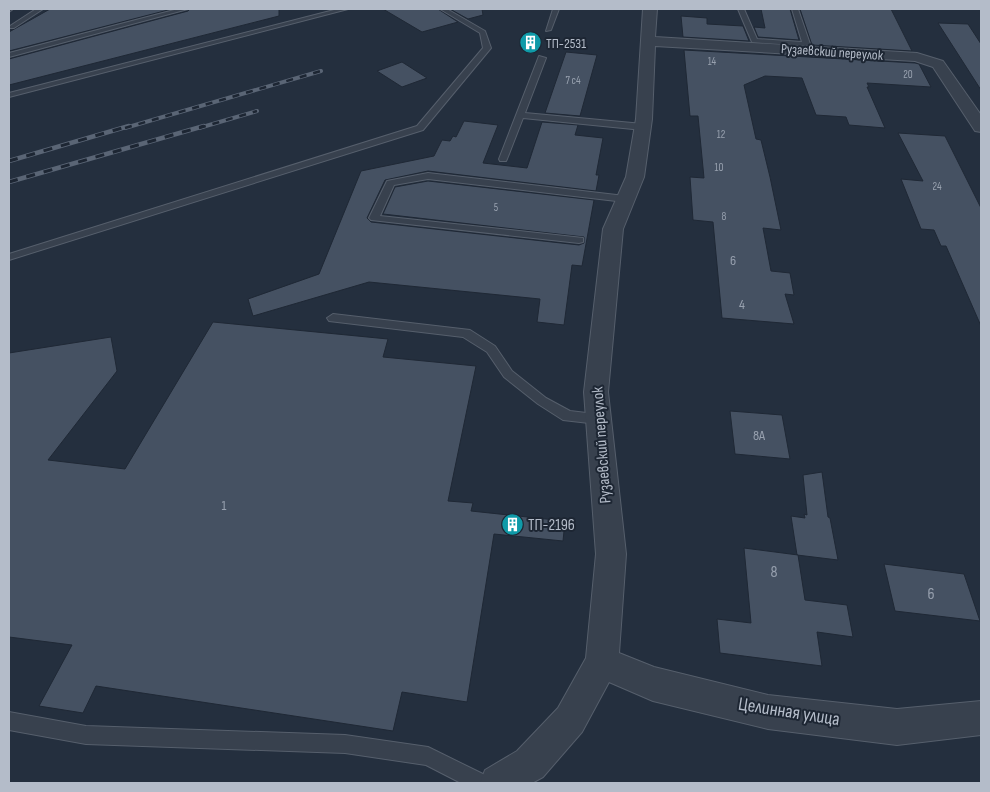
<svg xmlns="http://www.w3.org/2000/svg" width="990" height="792" font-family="'Sofia Sans Condensed',sans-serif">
  <rect width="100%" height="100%" fill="#242f3e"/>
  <g fill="#455162" stroke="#1f2835">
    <path d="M 50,9 L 172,9 L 9,51 L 9,32 Z"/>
    <path d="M 190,9 L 279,9 L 279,16 L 9,85 L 9,59 L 188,11 Z"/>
    <path d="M 383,9 L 438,9 L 458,22 L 422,32 Z"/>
    <path d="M 450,9 L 482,9 L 483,15 L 468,19 Z"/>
    <path d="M 761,9 L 790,9 L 799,40 L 758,37 L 754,27 L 765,28 Z"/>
    <path d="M 800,9 L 891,9 L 912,51 L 812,45 Z"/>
    <path d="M 681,16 L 707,18 L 707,24 L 743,26 L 749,41 L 683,37 Z"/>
    <path d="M 938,23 L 968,24 L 981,44 L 981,90 Z"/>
    <path d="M 684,50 L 915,63 L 919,64 L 931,87 L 867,83 L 869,87 L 867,87 L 885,128 L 849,125 L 846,117 L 816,115 L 802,78 L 765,76 L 744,85 L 756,139 L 761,140 L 770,177 L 781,230 L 763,228 L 771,271 L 790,273 L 794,295 L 785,294 L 794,324 L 722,318 L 713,222 L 693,220 L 690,177 L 704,178 L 698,116 L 690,116 Z"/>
    <path d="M 566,52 L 597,55 L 580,116 L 545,113 Z"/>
    <path d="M 402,62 L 427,78 L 402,87 L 377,71 Z"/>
    <path d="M 464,121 L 498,125 L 483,163 L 527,168 L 542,122 L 578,125 L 575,135 L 603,138 L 596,175 L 599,175 L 596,191 L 428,171 L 385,180 L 367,218 L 371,222 L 579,245 L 584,243 L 584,237 L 383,214 L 395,187 L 428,181 L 594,200 L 582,266 L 572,265 L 564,325 L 537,322 L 540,299 L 369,282 L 253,316 L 248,299 L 319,274 L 361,171 L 434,156 L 442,140 L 450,141 L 453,136 L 456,137 Z"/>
    <path d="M 898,133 L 945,136 L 981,208 L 981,326 L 946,246 L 941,246 L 934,230 L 921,229 L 901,179 L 923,181 Z"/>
    <path d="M 213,322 L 388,339 L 383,357 L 476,366 L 448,501 L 473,503 L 471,511 L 565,521 L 563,541 L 494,534 L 467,702 L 402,692 L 393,731 L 96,686 L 83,713 L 39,706 L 72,645 L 9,637 L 9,353 L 111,337 L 117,371 L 48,460 L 125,469 Z"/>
    <path d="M 730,411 L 782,415 L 790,459 L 735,454 Z"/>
    <path d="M 822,472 L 828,517 L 830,518 L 838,560 L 797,555 L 791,516 L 805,518 L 804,514 L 807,515 L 803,475 Z"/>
    <path d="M 744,548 L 798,555 L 805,600 L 847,605 L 853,637 L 817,632 L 822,666 L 720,653 L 717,619 L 751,623 Z"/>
    <path d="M 884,564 L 964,574 L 980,621 L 895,611 Z"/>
  </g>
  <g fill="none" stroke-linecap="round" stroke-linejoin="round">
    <defs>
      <g id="lane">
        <path d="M 9,9 L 13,9 L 9,12 Z"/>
        <path d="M 36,9 L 43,9 L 14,28 L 10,28 L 10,26 Z"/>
        <path d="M 178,9 L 188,9 L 9,57 L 9,53 Z"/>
        <path d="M 338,9 L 348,9 L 9,97 L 9,93 Z"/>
        <path d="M 440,9 L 447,9 L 485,31 L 491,48 L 423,130 L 9,260 L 9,254 L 417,126 L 483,48 L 480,33 Z"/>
        <path d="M 553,9 L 559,9 L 551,30 L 546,31 Z"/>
        <path d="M 738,9 L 744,9 L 757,39 L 802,42 L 792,9 L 798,9 L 810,44 L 806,46 L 752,42 Z"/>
        <path d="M 539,56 L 546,58 L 525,113 L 643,124 L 647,127 L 643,130 L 523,118 L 507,159 L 506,161 L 500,161 L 499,159 Z"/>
        <path d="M 428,173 L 625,196 L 630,199 L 625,202 L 428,179 L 394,185 L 380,216 L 583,238 L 583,242 L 579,243 L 371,220 L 369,218 L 387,181 Z"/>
        <path d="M 333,314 L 470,330 L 495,346 L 512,371 L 546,398 L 570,411 L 603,415 L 604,419 L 603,423 L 598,424 L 563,420 L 538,404 L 504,377 L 487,352 L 463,337 L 329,321 L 327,318 Z"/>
        <path d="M 9,712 L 86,726 L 345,735 L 428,747 L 487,776 L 489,783 L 461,783 L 426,765 L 345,753 L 86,744 L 9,730 Z"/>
      </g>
      <path id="street" d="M 643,9 L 657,9 L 655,37 L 917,53 L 943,61 L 981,115 L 981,132 L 975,131 L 933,67 L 915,61 L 655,46 L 652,119 L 644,177 L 623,229 L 608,392 L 626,554 L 619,653 L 654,667 L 768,695 L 897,709 L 981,701 L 981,735 L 897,745 L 768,729 L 653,701 L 609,682 L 582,732 L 543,777 L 532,783 L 480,783 L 485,770 L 517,751 L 558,708 L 586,658 L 596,554 L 584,392 L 603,229 L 626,177 L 636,119 Z"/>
    </defs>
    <use href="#lane" stroke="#565f6c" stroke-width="2"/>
    <use href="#street" stroke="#565f6c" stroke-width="2"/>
    <use href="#lane" fill="#38414e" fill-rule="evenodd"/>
    <use href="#street" fill="#38414e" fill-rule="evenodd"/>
    <defs>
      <g id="rail-far1">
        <path d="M 125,128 L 321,71"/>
        <path d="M 199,128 L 257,111"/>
      </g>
      <g id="rail">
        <path d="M 9,161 L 129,126"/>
        <path d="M 9,182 L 204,126"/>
      </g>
    </defs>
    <use href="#rail-far1" stroke="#5a6575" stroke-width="4"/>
    <use href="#rail" stroke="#5a6575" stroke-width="4.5"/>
    <use href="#rail-far1" stroke="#1d2633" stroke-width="2.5" stroke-dasharray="7" stroke-linecap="butt"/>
    <use href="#rail" stroke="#1d2633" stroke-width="3" stroke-dasharray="9" stroke-linecap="butt"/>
  </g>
  <defs>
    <symbol id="building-disc" viewBox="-11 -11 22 22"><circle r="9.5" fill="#0f9aa8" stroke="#1d2633"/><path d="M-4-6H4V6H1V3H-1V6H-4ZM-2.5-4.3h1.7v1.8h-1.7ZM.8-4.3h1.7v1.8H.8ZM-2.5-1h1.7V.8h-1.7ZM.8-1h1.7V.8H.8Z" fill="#fff"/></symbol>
  </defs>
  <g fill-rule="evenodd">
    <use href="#building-disc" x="518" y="30" width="25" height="25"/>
    <use href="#building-disc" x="500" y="512" width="25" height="25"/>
  </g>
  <g text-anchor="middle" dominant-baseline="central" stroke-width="4" stroke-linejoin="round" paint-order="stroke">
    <g font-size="11" fill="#98a1af">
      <text x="712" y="61">14</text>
      <text x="908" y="74">20</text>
      <text x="573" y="80">7 с4</text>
      <text x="721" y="134">12</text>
      <text x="719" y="167">10</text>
      <text x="937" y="186">24</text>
      <text x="496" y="207">5</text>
      <text x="724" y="216">8</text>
    </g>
    <g font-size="14" fill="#b4bcc9" stroke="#1d2633" text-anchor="start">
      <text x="546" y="43">ТП-2531</text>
    </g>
    <g font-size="14" fill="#b4bcc9" stroke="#1d2633">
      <text transform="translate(832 52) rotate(4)">Рузаевский переулок</text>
    </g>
    <g font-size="14" fill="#98a1af">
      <text x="733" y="260">6</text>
      <text x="742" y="304">4</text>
      <text x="759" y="435">8А</text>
      <text x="224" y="505">1</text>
    </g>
    <g font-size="16" fill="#b4bcc9" stroke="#1d2633">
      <text transform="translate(602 445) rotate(-94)">Рузаевский переулок</text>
    </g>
    <g font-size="16" fill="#b4bcc9" stroke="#1d2633" text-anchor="start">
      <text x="528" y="525">ТП-2196</text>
    </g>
    <g font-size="16" fill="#98a1af">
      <text x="774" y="572">8</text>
      <text x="931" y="594">6</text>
    </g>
    <g font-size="19" fill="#b4bcc9" stroke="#1d2633">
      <text transform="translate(789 712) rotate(9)">Целинная улица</text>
    </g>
  </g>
  <rect width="990" height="792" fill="none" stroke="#b4bcc9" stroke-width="20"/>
</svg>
